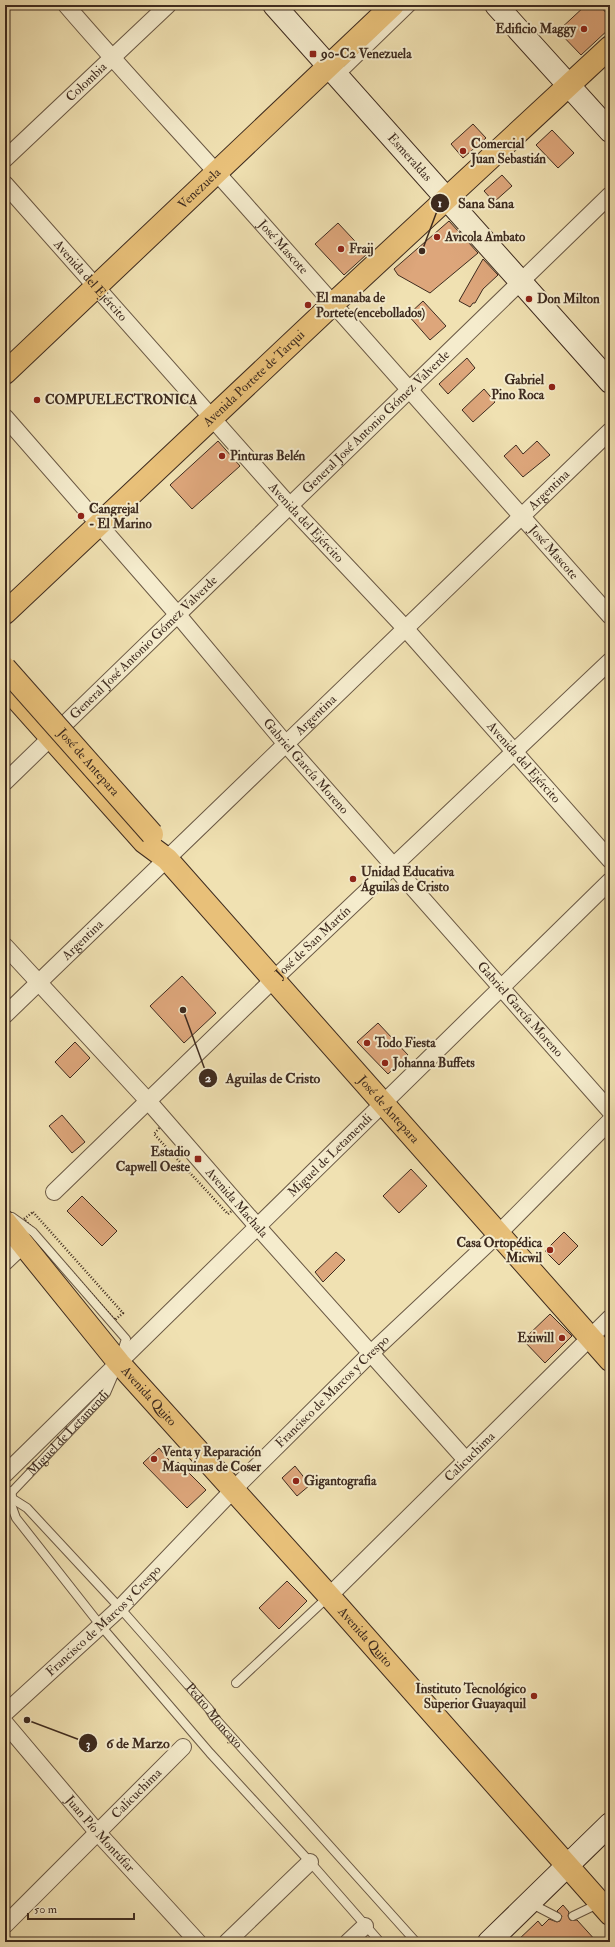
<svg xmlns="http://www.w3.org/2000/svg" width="615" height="1947" font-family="'IM FELL Double Pica',serif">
  <rect width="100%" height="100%" fill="#f0e1b2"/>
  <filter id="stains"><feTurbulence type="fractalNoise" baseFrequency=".005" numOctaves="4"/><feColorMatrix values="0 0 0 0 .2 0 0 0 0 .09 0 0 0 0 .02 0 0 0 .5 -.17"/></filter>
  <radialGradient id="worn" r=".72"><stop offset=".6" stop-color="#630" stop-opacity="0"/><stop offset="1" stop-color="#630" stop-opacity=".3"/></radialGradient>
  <g fill="#dda67b" stroke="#3e2b1f">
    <path d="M 586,5 L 599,5 L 610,17 L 610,28 L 581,55 L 558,31 Z"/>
    <path d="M 473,124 L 486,138 L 463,158 L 451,144 Z"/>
    <path d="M 552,130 L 574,153 L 558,168 L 536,145 Z"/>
    <path d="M 502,175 L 512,186 L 494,202 L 484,191 Z"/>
    <path d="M 449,221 L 478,253 L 430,293 L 398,275 L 394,269 Z"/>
    <path d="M 338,223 L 367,254 L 344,275 L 315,244 Z"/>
    <path d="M 483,259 L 498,275 L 483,289 L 475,303 L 473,303 L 470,307 L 459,301 Z"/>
    <path d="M 423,301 L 446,326 L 430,340 L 408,315 Z"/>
    <path d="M 467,358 L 475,368 L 448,394 L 439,384 Z"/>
    <path d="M 484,389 L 495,402 L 473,422 L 462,410 Z"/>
    <path d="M 218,441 L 240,466 L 192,509 L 170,485 Z"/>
    <path d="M 537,441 L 550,455 L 523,477 L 504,456 L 516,445 L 523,454 Z"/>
    <path d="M 182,976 L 216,1013 L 184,1043 L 150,1006 Z"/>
    <path d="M 378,1023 L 408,1055 L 388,1074 L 357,1042 Z"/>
    <path d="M 75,1042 L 90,1058 L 70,1078 L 55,1062 Z"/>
    <path d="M 62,1115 L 85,1142 L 72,1153 L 49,1126 Z"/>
    <path d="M 411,1169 L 427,1186 L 399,1213 L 383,1196 Z"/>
    <path d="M 82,1196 L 117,1231 L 102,1246 L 67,1211 Z"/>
    <path d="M 564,1232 L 578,1246 L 559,1265 L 545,1251 Z"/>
    <path d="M 336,1252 L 345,1260 L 323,1282 L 315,1272 Z"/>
    <path d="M 550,1314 L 572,1336 L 545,1363 L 523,1340 Z"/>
    <path d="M 159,1448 L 174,1466 L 178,1462 L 206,1490 L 187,1508 L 143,1463 Z"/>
    <path d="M 295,1466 L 310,1485 L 297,1496 L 282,1478 Z"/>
    <path d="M 287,1581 L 307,1601 L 279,1629 L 259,1608 Z"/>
    <path d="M 563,1905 L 569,1912 L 568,1916 L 570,1920 L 577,1920 L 597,1942 L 516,1942 L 538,1921 L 542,1926 L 549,1919 L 557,1922 L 560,1921 L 562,1916 L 557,1911 Z"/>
  </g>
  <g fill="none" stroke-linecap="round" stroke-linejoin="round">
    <defs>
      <g id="service">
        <path d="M 346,70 L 413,5"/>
        <path d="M 12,1217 L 33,1232 L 126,1339 L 120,1357"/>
        <path id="s1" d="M 8,1496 L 27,1508 L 120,1608 L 209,1709 L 214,1717 L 416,1942"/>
        <path d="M 8,1496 L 16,1518 L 101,1626 L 210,1753 L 310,1862 L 380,1942"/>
        <path id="s2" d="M 8,1496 L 106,1393 L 115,1372"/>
        <path d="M 236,1683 L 329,1596"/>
        <path d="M 530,1903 L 557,1917"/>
        <path d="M 573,1916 L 600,1903"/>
      </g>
      <g id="minor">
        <path id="s3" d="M 66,5 C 126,75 189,141 250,210 C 371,345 490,481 610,616"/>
        <path id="s4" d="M 5,159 L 168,5"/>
        <path id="s5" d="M 5,184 L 290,506 L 405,628 L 610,860"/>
        <path id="s6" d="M 5,417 L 178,615 L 285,743 L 610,1111"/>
        <path id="s7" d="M 5,782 L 610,195"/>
        <path id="s8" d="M 5,946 L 149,1102 L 257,1226 L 466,1460"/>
        <path id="s9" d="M 5,1015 L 610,431"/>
        <path id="s10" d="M 54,1192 L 274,979 L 610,661"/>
        <path d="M 5,1262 L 24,1244"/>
        <path id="s11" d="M 5,1474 L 610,881"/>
        <path d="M 5,1493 L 8,1496"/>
        <path id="s12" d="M 329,1596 L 610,1318"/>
        <path id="s13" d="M 5,1713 L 120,1608 L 234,1489 L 371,1353 L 498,1234 L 610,1121"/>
        <path id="s14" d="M 5,1723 L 98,1833 L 198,1942"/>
        <path id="s15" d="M 5,1925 L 183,1747"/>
        <path d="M 227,1942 L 310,1862"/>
        <path d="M 348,1942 L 365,1926"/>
      </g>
      <g id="secondary">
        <path id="s16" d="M 274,5 L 610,382"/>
        <path d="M 496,5 L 610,131"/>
        <path d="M 489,1942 L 610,1824"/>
      </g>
      <g id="primary">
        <path id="s17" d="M 5,373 L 393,5"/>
        <path id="s18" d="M 5,613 L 334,303 L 610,47"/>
        <path id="s19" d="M 5,686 L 144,842 L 167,859 L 610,1360"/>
        <path id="s20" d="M 5,1222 L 119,1363 L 329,1596 L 610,1914"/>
      </g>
    </defs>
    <use href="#service" stroke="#6a5844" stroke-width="10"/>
    <use href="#minor" stroke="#6a5844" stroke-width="18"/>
    <use href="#secondary" stroke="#3e2b1f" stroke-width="24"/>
    <use href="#primary" stroke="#3e2b1f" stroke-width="24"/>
    <g stroke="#3e2b1f" stroke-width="2.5" stroke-dasharray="1 2" stroke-linecap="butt">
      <path d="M 161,1126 L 236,1207 L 228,1214 L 154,1134 Z"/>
      <path d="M 33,1212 L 123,1313 L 115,1320 L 24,1219 Z"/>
    </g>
    <use href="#service" stroke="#f5eccd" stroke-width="8"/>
    <use href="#minor" stroke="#f5eccd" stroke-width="16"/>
    <use href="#secondary" stroke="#f5eccd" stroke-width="22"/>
    <use href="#primary" stroke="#e8c079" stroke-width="22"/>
    <defs>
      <g id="primary-bridge">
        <path id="s21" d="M 5,668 L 152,834"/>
      </g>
    </defs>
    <use href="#primary-bridge" stroke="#3e2b1f" stroke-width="24" stroke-linecap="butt"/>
    <use href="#primary-bridge" stroke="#e8c079" stroke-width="22"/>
  </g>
  <g fill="#8f2418" stroke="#f5eccd" stroke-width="1.5">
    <circle cx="584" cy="29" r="4"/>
    <rect x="309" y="50" width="8" height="8" rx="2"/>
    <circle cx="463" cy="151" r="4"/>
    <circle cx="437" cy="237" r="4"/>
    <circle cx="341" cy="249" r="4"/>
    <circle cx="529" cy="299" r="4"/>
    <circle cx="308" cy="305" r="4"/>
    <circle cx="552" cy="387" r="4"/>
    <circle cx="37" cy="400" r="4"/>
    <circle cx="222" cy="456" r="4"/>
    <circle cx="81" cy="516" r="4"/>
    <circle cx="353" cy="879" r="4"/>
    <circle cx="367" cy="1043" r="4"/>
    <circle cx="385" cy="1063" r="4"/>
    <rect x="194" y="1155" width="8" height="8" rx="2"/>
    <circle cx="550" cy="1250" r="4"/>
    <circle cx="562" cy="1338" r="4"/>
    <circle cx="154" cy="1459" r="4"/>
    <circle cx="296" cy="1481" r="4"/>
    <circle cx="534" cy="1696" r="4"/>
  </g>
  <g text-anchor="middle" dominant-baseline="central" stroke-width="4" stroke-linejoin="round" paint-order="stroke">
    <g font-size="13" font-weight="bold" fill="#3e2b1f" stroke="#f5eccd" text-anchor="start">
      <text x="576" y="29" text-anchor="end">Edificio Maggy</text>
      <text x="321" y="54">90-C2 Venezuela</text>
      <text x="471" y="144">Comercial<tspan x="471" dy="15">Juan Sebastián</tspan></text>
      <text x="445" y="237">Avicola Ambato</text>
      <text x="349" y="249">Fraij</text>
      <text x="316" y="298">El manaba de<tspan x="316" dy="15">Portete(encebollados)</tspan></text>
      <text x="537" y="299">Don Milton</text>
      <text x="544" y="380" text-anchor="end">Gabriel<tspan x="544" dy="15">Pino Roca</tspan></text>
      <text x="45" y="400">COMPUELECTRONICA</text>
      <text x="230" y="456">Pinturas Belén</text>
      <text x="89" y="509">Cangrejal<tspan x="89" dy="15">- El Marino</tspan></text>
      <text x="361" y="872">Unidad Educativa<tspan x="361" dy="15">Águilas de Cristo</tspan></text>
      <text x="375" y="1043">Todo Fiesta</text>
      <text x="393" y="1063">Johanna Buffets</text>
      <text x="190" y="1152" text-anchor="end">Estadio<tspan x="190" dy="15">Capwell Oeste</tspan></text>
      <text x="542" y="1243" text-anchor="end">Casa Ortopédica<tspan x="542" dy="15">Micwil</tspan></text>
      <text x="554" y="1338" text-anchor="end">Exiwill</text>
      <text x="162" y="1452">Venta y Reparación<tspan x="162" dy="15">Maquinas de Coser</tspan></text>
      <text x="304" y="1481">Gigantografia</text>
      <text x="526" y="1689" text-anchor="end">Instituto Tecnológico<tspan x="526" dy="15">Superior Guayaquil</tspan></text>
    </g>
    <g font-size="13" fill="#3e2b1f" stroke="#f5eccd">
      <text stroke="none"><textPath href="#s4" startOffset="112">Colombia</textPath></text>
      <text stroke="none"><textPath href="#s16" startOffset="204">Esmeraldas</textPath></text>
      <text stroke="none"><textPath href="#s17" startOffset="268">Venezuela</textPath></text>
      <text stroke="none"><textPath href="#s3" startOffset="325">José Mascote</textPath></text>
      <text stroke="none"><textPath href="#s5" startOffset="129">Avenida del Ejército</textPath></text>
      <text stroke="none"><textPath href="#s18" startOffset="342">Avenida Portete de Tarqui</textPath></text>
      <text stroke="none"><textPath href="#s7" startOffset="517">General José Antonio Gómez Valverde</textPath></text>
      <text stroke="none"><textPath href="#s9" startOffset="756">Argentina</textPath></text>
      <text stroke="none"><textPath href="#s5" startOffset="453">Avenida del Ejército</textPath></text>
      <text stroke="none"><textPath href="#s3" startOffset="733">José Mascote</textPath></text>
      <text stroke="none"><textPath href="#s7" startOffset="193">General José Antonio Gómez Valverde</textPath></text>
      <text stroke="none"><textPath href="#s9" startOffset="432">Argentina</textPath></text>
      <text stroke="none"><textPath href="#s21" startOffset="126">José de Antepara</textPath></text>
      <text stroke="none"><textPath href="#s5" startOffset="777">Avenida del Ejército</textPath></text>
      <text stroke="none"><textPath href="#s6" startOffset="461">Gabriel García Moreno</textPath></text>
      <text stroke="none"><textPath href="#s9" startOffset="108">Argentina</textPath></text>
      <text stroke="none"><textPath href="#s10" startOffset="360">José de San Martín</textPath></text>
      <text stroke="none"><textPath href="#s6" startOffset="785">Gabriel García Moreno</textPath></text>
      <text stroke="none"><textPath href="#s19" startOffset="572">José de Antepara</textPath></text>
      <text stroke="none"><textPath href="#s11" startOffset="455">Miguel de Letamendi</textPath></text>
      <text stroke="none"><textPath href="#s8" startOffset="346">Avenida Machala</textPath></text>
      <text stroke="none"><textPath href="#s13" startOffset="459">Francisco de Marcos y Crespo</textPath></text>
      <text stroke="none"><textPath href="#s20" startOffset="226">Avenida Quito</textPath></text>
      <text stroke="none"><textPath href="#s2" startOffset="87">Miguel de Letamendi</textPath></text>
      <text stroke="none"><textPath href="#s12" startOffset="198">Calicuchima</textPath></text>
      <text stroke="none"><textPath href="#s13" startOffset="135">Francisco de Marcos y Crespo</textPath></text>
      <text stroke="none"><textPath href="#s20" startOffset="550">Avenida Quito</textPath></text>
      <text stroke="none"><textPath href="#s1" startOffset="302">Pedro Moncayo</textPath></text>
      <text stroke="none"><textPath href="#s15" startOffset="186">Calicuchima</textPath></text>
      <text stroke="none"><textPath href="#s14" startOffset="146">Juan Pío Montúfar</textPath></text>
    </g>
  </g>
  <path fill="none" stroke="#3e2b1f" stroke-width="1.5" d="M422 251L440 203M183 1010L208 1078M27 1720L88 1743"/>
  <g fill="#3e2b1f" stroke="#f5eccd" stroke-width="1.5">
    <circle cx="422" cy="251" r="4"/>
    <circle cx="183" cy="1010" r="4"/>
    <circle cx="27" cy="1720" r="4"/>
    <circle cx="440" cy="203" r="10"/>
    <circle cx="208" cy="1078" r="10"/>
    <circle cx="88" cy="1743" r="10"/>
  </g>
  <g font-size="12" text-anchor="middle" font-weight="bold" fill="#fff">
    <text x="440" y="207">1</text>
    <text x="208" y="1082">2</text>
    <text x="88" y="1748">3</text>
  </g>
  <g font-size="14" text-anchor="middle" font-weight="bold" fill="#3e2b1f" stroke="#f5eccd" stroke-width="4" stroke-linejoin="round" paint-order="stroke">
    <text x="486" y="208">Sana Sana</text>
    <text x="273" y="1083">Aguilas de Cristo</text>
    <text x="138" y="1748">6 de Marzo</text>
  </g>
  <rect width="615" height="1947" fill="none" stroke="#f0e1b2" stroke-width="20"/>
  <rect x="6" y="6" width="603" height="1935" fill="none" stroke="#3e2b1f" stroke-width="2"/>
  <rect x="10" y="10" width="595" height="1927" fill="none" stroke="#3e2b1f"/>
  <path d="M28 1913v6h106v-6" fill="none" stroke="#3e2b1f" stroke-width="2"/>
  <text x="34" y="1913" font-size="12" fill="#3e2b1f" stroke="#f5eccd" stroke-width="3" paint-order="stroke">50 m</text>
  <rect width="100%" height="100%" filter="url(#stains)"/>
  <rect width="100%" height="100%" fill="url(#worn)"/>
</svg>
